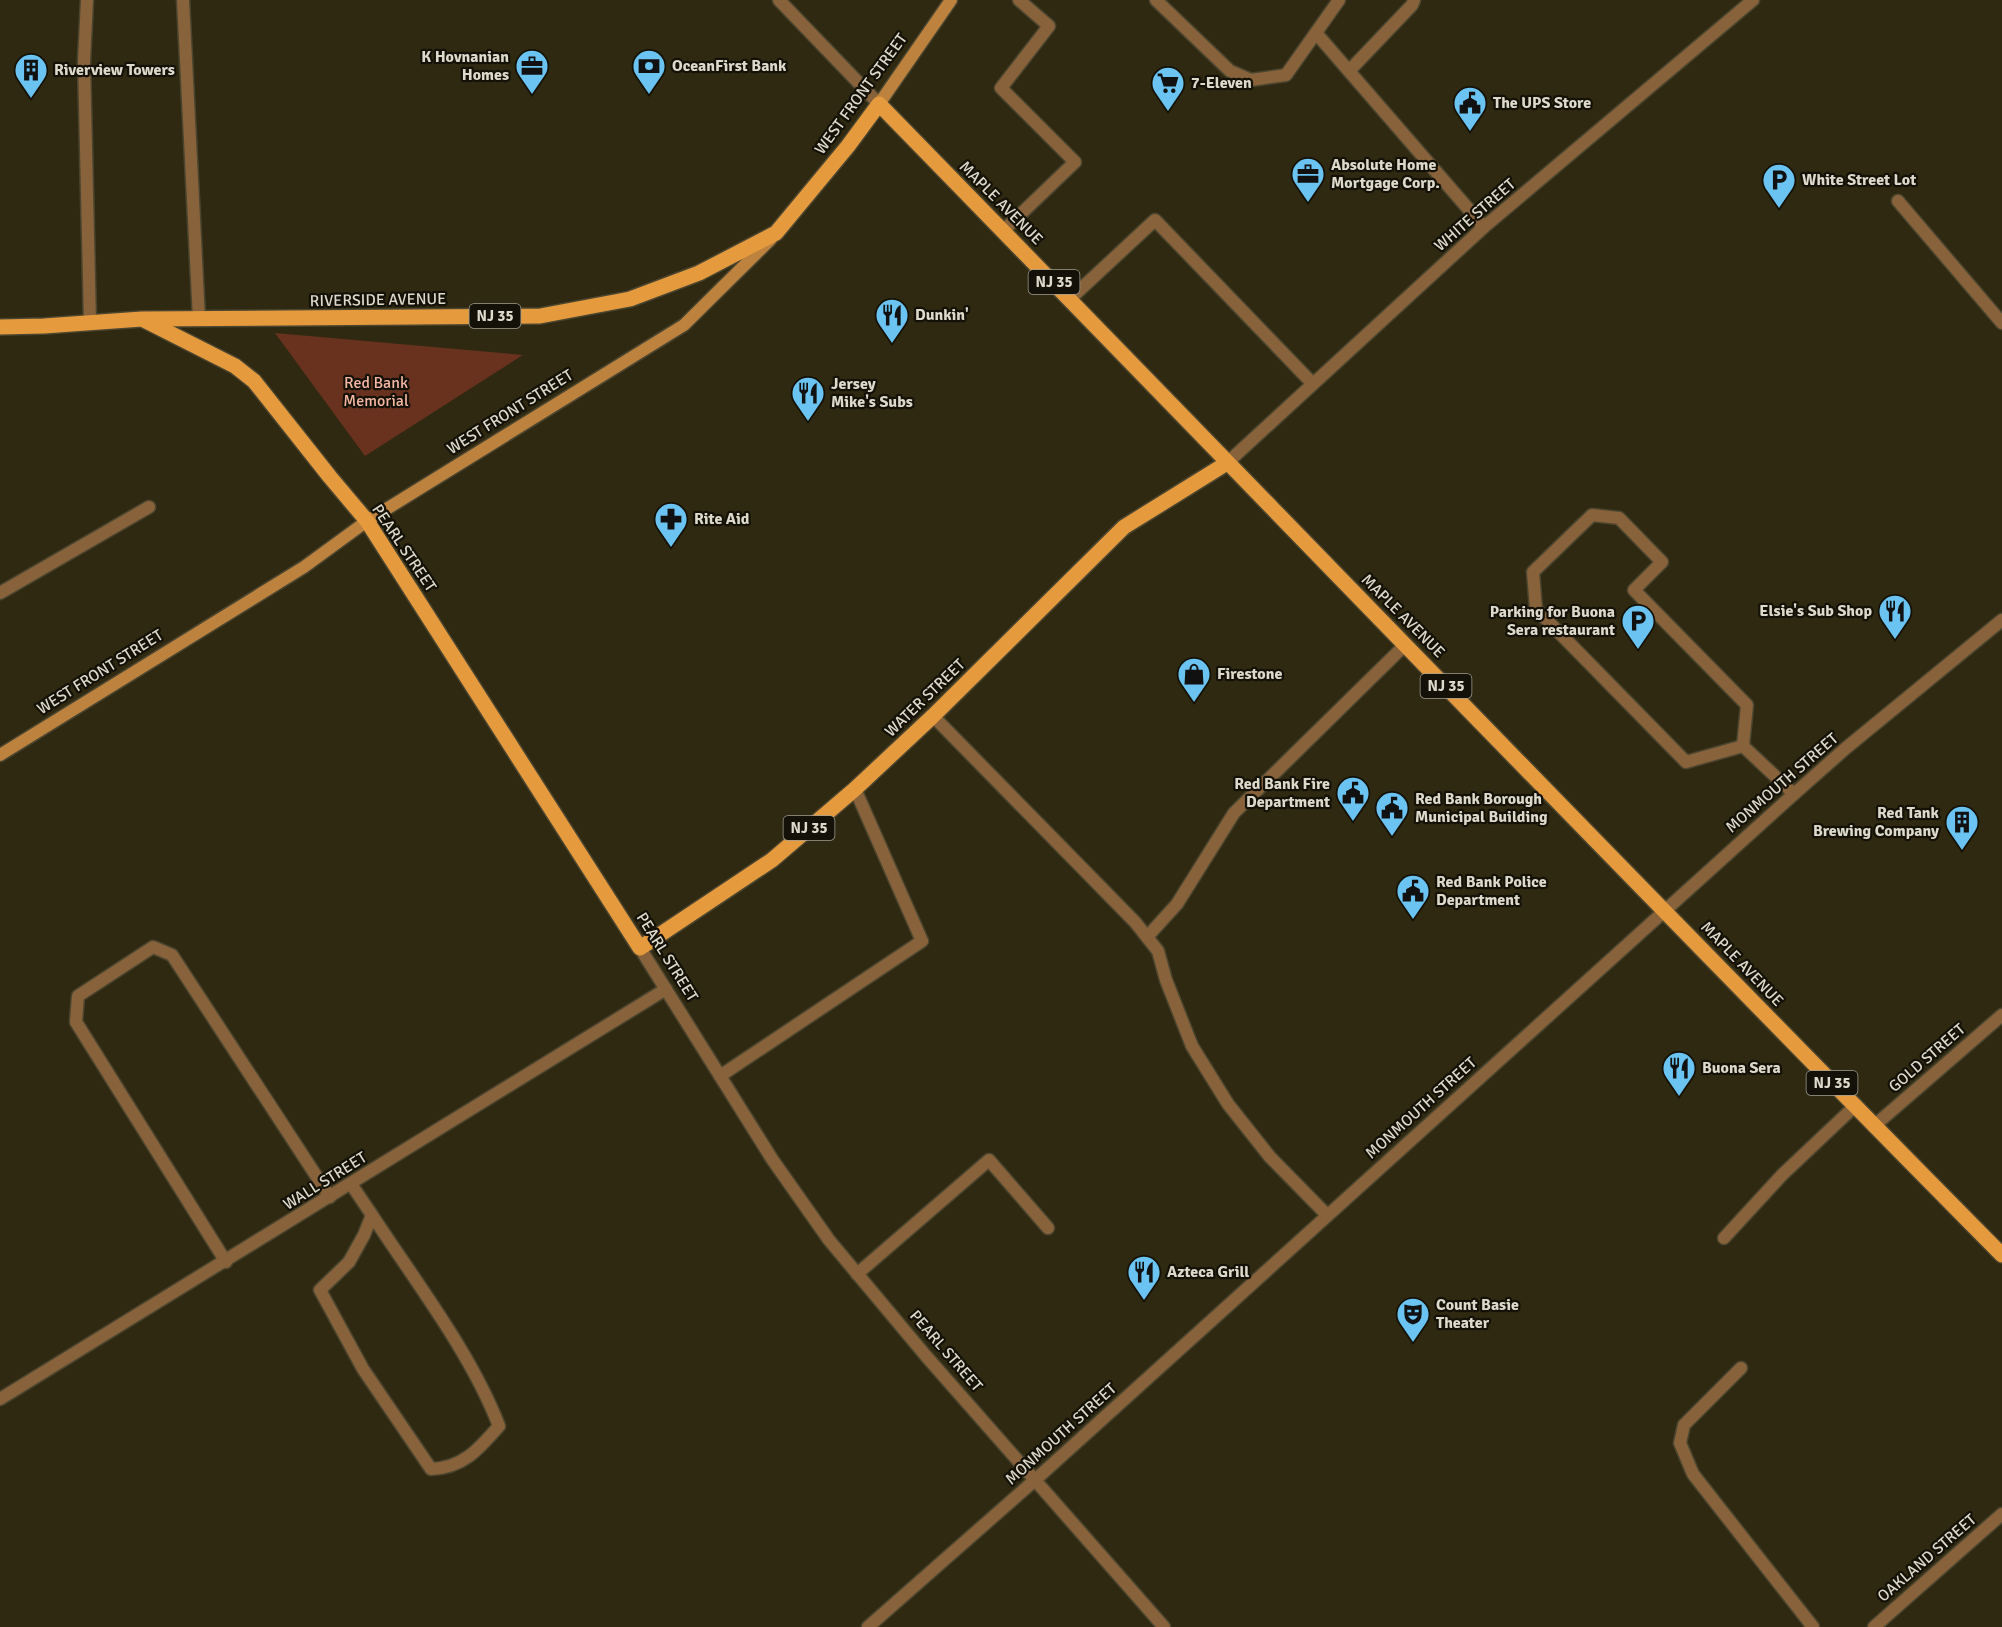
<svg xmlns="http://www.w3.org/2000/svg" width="2002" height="1627" font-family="Signika,sans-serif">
  <rect width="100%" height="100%" fill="#2f2911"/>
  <path fill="#68321f" d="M 275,333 L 523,355 L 365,456 Z"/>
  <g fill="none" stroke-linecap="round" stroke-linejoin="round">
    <defs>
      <g id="service">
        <path d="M 87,0 L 84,61 L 90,323"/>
        <path d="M 183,0 L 199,319"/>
        <path d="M 1156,0 L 1230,71 L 1251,80 L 1286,75 L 1339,0"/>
        <path d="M 1316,33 L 1484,227"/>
        <path d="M 1349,71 L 1412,5 L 1414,0"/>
        <path d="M 1898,201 L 2002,323"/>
        <path d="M 1003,231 L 1075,162 L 1001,88 L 1049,26 L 1019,0"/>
        <path d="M 1070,299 L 1155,220 L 1313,384"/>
        <path d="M 0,593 L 149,507"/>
        <path d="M 933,716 L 1135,922 L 1158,951 L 1166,980 L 1192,1046 L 1228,1104 L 1270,1157 L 1327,1215"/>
        <path d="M 1743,746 L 1747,705 L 1634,590 L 1662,562 L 1619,518 L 1592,515 L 1533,572 L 1536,609 L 1686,762 L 1743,746 L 1794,794"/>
        <path d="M 1147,937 L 1177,904 L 1234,813 L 1406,644"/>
        <path d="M 720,1076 L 922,941 L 855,789"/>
        <path d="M 351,1184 L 372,1215 L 364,1235 L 349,1262 L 320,1290 L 363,1369 L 431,1469 C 463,1468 479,1449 499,1426 C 471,1353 415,1281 372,1215"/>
        <path d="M 1724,1238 L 1782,1175 L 1855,1106"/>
        <path d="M 226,1262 L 76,1022 L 78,996 L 153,947 L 172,955 L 330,1197"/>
        <path d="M 857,1274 L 989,1160 L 1048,1228"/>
        <path d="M 1741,1368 L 1684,1425 L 1680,1443 L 1693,1474 L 1813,1627"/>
      </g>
      <g id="minor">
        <path d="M 779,0 L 879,104"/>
        <path d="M 1227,463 L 1484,227 L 1753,0"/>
        <path d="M 640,948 L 772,1159 L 829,1240 L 926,1356 L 1164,1627"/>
        <path d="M 1874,1126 L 2002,1015"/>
        <path d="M 0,1399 L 666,989"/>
        <path d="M 868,1627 L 1035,1480 L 1794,794 L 1846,748 L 2002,620"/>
        <path d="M 1874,1627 L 2002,1514"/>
      </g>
      <g id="secondary">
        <path d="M 879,104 L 951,0"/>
        <path d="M 0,755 L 304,567 L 367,521 L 684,325 L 771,239"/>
      </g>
      <g id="primary">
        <path d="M 144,320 L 235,366 L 254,381 L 330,477 L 367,521 L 640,948 L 772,860 L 855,789 L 933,716 L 1124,527 L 1227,463"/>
        <path d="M 0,327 L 44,326 L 142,319 L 540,316 L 630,299 L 699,273 L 776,233 L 848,146 L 879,104 C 1253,487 1625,874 2002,1255"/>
      </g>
    </defs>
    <use href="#service" stroke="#4b452f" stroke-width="15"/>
    <use href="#minor" stroke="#4b452f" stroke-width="15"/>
    <use href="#secondary" stroke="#4b452f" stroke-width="15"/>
    <use href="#primary" stroke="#4b452f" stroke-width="18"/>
    <use href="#service" stroke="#87623a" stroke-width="12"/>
    <use href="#minor" stroke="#87623a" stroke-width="12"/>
    <use href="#secondary" stroke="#bc823e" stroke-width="12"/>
    <use href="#primary" stroke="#e59a3e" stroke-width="15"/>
  </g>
  <defs>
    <symbol id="office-pin" viewBox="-11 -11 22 30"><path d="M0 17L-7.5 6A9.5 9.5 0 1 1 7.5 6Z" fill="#6ac3f1" stroke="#141208"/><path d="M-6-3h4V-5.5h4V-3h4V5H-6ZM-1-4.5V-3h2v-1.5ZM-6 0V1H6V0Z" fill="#111"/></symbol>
    <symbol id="bank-pin" viewBox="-11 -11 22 30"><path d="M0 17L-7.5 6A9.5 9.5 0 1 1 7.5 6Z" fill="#6ac3f1" stroke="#141208"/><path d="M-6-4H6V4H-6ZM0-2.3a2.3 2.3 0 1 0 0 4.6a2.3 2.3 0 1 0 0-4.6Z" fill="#111"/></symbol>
    <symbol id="building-pin" viewBox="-11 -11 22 30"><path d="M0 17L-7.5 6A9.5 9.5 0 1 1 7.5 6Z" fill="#6ac3f1" stroke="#141208"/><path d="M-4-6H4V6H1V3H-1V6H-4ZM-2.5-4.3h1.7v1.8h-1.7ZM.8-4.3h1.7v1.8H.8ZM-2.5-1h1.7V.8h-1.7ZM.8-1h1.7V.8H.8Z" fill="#111"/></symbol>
    <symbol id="supermarket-pin" viewBox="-11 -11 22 30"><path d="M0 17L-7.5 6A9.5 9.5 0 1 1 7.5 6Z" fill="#6ac3f1" stroke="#141208"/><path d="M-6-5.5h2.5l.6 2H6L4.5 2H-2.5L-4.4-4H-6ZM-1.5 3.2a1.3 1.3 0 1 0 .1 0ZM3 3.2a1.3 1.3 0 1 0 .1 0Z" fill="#111"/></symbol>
    <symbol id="civic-pin" viewBox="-11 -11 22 30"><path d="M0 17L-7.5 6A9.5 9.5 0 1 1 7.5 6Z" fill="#6ac3f1" stroke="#141208"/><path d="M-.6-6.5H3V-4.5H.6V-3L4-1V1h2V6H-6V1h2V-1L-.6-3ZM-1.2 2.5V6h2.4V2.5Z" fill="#111"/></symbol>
    <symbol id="parking-pin" viewBox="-11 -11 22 30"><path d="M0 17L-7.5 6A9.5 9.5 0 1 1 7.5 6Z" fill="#6ac3f1" stroke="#141208"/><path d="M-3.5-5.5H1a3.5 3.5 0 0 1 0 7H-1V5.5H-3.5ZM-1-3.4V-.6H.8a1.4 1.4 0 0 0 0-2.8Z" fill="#111"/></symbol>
    <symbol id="restaurant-pin" viewBox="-11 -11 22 30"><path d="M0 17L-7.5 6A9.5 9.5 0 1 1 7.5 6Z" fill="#6ac3f1" stroke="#141208"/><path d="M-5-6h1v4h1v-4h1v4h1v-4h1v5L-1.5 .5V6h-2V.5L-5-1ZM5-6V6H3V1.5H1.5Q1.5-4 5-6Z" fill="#111"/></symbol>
    <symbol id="pharmacy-pin" viewBox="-11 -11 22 30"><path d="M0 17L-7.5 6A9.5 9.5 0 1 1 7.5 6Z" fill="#6ac3f1" stroke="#141208"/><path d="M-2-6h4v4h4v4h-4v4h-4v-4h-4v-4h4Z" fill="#111"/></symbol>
    <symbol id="shop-pin" viewBox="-11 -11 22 30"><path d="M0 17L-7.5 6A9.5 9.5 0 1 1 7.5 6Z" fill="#6ac3f1" stroke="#141208"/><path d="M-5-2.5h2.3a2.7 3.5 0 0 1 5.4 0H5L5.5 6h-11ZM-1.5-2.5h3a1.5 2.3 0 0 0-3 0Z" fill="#111"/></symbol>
    <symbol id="theatre-pin" viewBox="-11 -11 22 30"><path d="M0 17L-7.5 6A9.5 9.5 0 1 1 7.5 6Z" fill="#6ac3f1" stroke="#141208"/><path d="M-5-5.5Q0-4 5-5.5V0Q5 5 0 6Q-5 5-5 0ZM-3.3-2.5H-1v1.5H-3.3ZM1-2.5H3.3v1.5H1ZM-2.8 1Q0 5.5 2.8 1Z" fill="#111"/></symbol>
  </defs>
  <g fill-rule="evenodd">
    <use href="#office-pin" x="513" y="47" width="38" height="52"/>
    <use href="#bank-pin" x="630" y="47" width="38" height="52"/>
    <use href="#building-pin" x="12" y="51" width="38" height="52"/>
    <use href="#supermarket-pin" x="1149" y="64" width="38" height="52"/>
    <use href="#civic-pin" x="1451" y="84" width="38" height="52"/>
    <use href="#office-pin" x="1289" y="155" width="38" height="52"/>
    <use href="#parking-pin" x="1760" y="161" width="38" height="52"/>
    <use href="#restaurant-pin" x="873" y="296" width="38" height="52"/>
    <use href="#restaurant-pin" x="789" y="374" width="38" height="52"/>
    <use href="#pharmacy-pin" x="652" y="500" width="38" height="52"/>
    <use href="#restaurant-pin" x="1876" y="592" width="38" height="52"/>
    <use href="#parking-pin" x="1619" y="602" width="38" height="52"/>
    <use href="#shop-pin" x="1175" y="655" width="38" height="52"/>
    <use href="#civic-pin" x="1334" y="774" width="38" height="52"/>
    <use href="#civic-pin" x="1373" y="789" width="38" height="52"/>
    <use href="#building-pin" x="1943" y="803" width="38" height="52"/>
    <use href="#civic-pin" x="1394" y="872" width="38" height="52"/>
    <use href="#restaurant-pin" x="1660" y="1049" width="38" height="52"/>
    <use href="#restaurant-pin" x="1125" y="1253" width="38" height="52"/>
    <use href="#theatre-pin" x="1394" y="1295" width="38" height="52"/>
  </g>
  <g text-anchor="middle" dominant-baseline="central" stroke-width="4.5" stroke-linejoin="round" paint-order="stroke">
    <g fill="#141208" stroke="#a19d90" stroke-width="1.5">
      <rect x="1028.5" y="270" width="51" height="24" rx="4.5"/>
      <rect x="469.5" y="304" width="51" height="24" rx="4.5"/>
      <rect x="1420.5" y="674" width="51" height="24" rx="4.5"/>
      <rect x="783.5" y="816" width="51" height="24" rx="4.5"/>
      <rect x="1806.5" y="1071" width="51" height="24" rx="4.5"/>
    </g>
    <g font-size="15" font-weight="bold" fill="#ddd9cb">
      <text x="1054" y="282">NJ 35</text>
      <text x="495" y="316">NJ 35</text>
      <text x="1446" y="686">NJ 35</text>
      <text x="809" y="828">NJ 35</text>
      <text x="1832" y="1083">NJ 35</text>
    </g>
    <g font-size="16" font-weight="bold" fill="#ddd9cb" stroke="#141208" text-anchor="start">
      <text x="509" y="57" text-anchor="end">K Hovnanian<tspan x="509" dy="18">Homes</tspan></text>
      <text x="672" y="66">OceanFirst Bank</text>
      <text x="54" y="70">Riverview Towers</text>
      <text x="1191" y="83">7-Eleven</text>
      <text x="1493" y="103">The UPS Store</text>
      <text x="1331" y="165">Absolute Home<tspan x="1331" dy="18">Mortgage Corp.</tspan></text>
      <text x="1802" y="180">White Street Lot</text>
      <text x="915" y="315">Dunkin'</text>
      <text x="831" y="384">Jersey<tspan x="831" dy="18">Mike's Subs</tspan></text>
      <text x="694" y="519">Rite Aid</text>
      <text x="1872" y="611" text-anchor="end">Elsie's Sub Shop</text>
      <text x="1615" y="612" text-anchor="end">Parking for Buona<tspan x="1615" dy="18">Sera restaurant</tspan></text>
      <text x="1217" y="674">Firestone</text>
      <text x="1330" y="784" text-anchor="end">Red Bank Fire<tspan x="1330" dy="18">Department</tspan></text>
      <text x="1415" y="799">Red Bank Borough<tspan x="1415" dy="18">Municipal Building</tspan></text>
      <text x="1939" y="813" text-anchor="end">Red Tank<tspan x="1939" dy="18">Brewing Company</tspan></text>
      <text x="1436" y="882">Red Bank Police<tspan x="1436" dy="18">Department</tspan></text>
      <text x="1702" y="1068">Buona Sera</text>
      <text x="1167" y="1272">Azteca Grill</text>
      <text x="1436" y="1305">Count Basie<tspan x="1436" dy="18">Theater</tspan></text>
    </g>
    <g font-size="16" fill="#ddd9cb" stroke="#141208">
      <text transform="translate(861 94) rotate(-54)">WEST FRONT STREET</text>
      <text transform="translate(1001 203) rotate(45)">MAPLE AVENUE</text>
      <text transform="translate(1475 215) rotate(-41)">WHITE STREET</text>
      <text transform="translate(378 300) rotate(-1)">RIVERSIDE AVENUE</text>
      <text transform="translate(510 412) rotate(-32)">WEST FRONT STREET</text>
      <text transform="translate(404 548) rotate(56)">PEARL STREET</text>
      <text transform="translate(1403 616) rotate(45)">MAPLE AVENUE</text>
      <text transform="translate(100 672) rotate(-32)">WEST FRONT STREET</text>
      <text transform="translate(925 698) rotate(-44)">WATER STREET</text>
      <text transform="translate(1782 783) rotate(-41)">MONMOUTH STREET</text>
      <text transform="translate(667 957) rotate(58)">PEARL STREET</text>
      <text transform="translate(1742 964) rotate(46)">MAPLE AVENUE</text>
      <text transform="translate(1927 1058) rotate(-41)">GOLD STREET</text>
      <text transform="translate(1421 1108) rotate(-42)">MONMOUTH STREET</text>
      <text transform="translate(325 1181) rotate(-32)">WALL STREET</text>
      <text transform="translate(946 1351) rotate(49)">PEARL STREET</text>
      <text transform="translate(1061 1434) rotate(-42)">MONMOUTH STREET</text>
      <text transform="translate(1927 1558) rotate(-41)">OAKLAND STREET</text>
    </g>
    <g font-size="16" fill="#f7b8a3" stroke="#141208">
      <text x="376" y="383">Red Bank<tspan x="376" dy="18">Memorial</tspan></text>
    </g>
  </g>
</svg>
